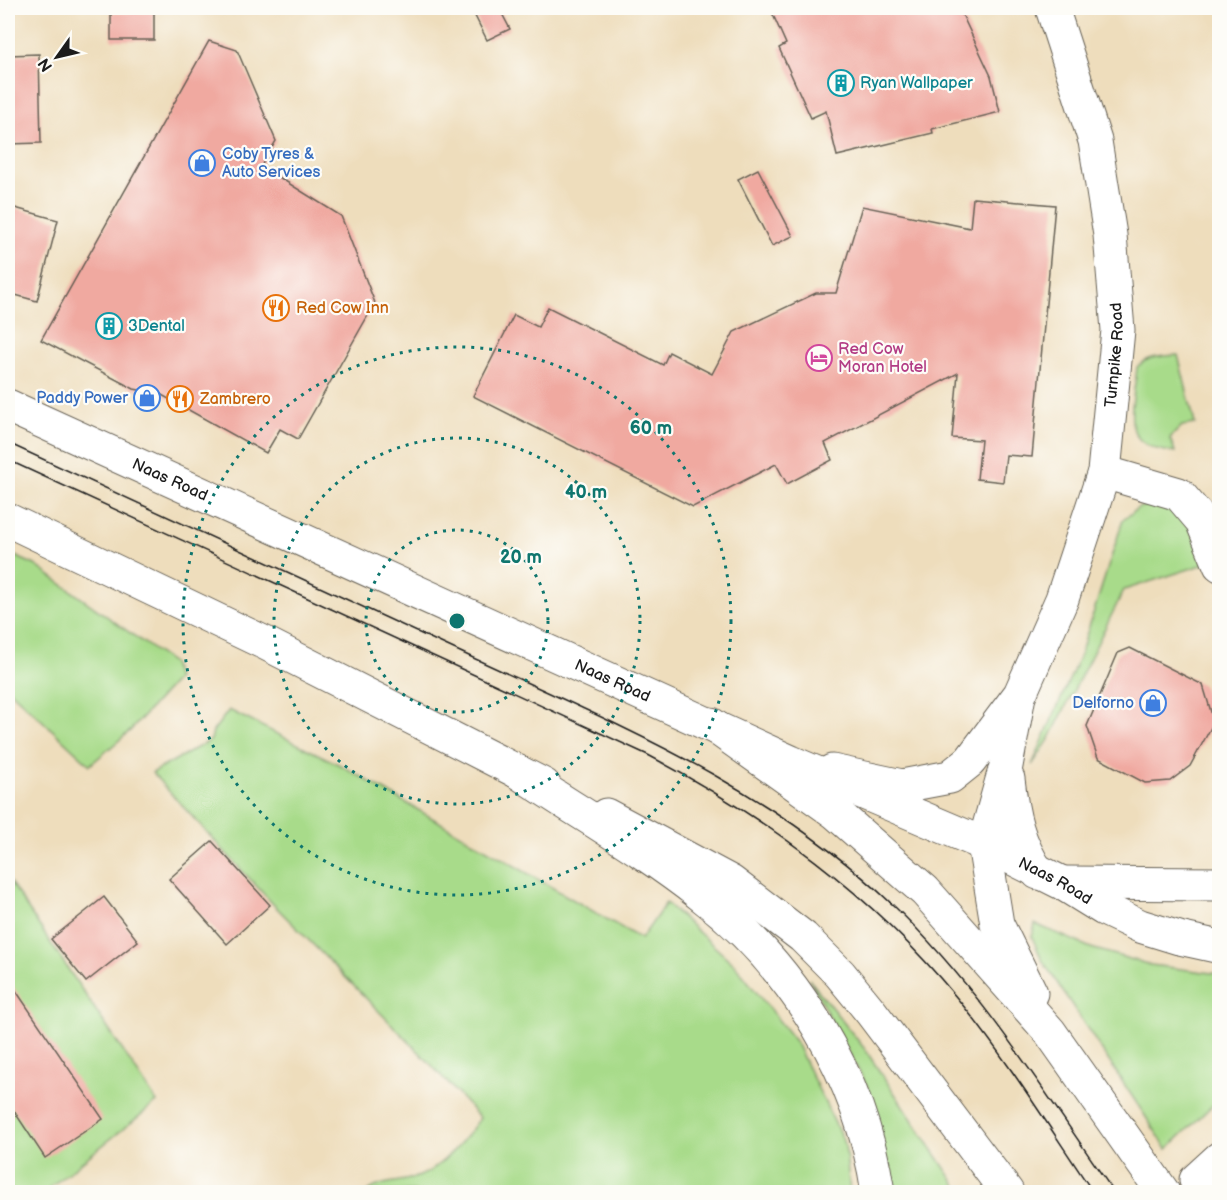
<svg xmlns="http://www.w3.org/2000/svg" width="1227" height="1200" font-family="'Balsamiq Sans',sans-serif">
  <rect width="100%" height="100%" fill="#fdfcf7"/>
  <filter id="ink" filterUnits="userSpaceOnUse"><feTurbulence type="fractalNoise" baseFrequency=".0167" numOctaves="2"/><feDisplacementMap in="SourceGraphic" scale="12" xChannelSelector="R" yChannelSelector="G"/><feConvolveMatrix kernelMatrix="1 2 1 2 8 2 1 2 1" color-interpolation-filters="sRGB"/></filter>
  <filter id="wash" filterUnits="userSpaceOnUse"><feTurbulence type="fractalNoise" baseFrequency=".008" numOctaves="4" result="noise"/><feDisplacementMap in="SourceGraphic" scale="24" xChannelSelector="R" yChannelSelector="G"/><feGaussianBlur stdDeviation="1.35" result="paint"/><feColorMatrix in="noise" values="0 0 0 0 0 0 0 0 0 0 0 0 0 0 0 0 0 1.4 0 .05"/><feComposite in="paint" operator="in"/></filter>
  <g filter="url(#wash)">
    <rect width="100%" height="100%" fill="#eeddbc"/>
    <g fill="#a8db8a" stroke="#627c53" stroke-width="1.5">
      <path d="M 1178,355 L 1195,424 L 1182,426 L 1170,438 L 1175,452 C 1116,448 1133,410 1137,367 C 1148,356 1162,356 1178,355 Z"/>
      <path d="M 1150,504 C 1188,512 1193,530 1208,563 L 1124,590 L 1050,738 L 1032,765 L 1080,655 L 1123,520 L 1138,508 Z"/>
      <path d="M 8,553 L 35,565 L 172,663 L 177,679 L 130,731 L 90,765 L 8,689 Z"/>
      <path d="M 229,710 L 344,767 L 641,939 L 666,903 L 735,965 L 795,1041 L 845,1144 L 850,1192 L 367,1192 C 382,1180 402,1183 420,1176 C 442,1167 467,1137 480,1118 L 424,1057 L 272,903 L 152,773 L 211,740 L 213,731 Z"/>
      <path d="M 8,879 L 157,1102 L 49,1188 L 53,1192 L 8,1192 Z"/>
      <path d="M 1035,924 L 1091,948 L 1151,965 L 1219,974 L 1219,1099 L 1167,1149 L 1042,960 L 1032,937 Z"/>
      <path d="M 809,979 L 864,1048 L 961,1192 L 893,1192 L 868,1088 Z"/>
    </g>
    <g id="blocks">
      <g fill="#f0a9a0">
        <path d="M 471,8 L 499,8 L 510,29 L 487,40 Z"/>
        <path d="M 770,8 L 959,8 L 991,76 L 1000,112 L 932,129 L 933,133 L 837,156 L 826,111 L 811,118 L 779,48 L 786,44 Z"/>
        <path d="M 154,12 L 154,40 L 111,40 L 111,13 Z"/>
        <path d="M 209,41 L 237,50 L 276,141 L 261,166 L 341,216 L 375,303 L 298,439 L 280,429 L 266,453 L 160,394 L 134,389 L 41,340 Z"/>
        <path d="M 39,54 L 41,143 L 8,144 L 8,55 Z"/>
        <path d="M 758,169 L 793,236 L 772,246 L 738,179 Z"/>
        <path d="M 973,198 L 1055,205 L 1032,457 L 1006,455 L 1003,482 L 977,479 L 981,440 L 952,438 L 958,373 L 825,443 L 832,460 L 787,484 L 776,464 L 693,507 L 473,396 L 514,315 L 538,327 L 548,307 L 663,365 L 669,352 L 712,374 L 734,332 L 816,293 L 836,293 L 862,206 L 970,228 Z"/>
        <path d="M 8,206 L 58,220 L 37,301 L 8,293 Z"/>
        <path d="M 1130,648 L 1203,685 L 1214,722 L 1190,766 L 1170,781 L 1145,783 L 1098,758 L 1087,726 L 1118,653 Z"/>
        <path d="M 212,841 L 270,905 L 227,944 L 169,879 Z"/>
        <path d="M 104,897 L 138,941 L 86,982 L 51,939 Z"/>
        <path d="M 8,979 L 103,1119 L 45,1158 L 8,1102 Z"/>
      </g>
    </g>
  </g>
  <g filter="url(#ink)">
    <use href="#blocks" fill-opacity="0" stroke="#666054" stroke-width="1.5"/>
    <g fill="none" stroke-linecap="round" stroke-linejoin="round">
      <defs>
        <g id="minor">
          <path d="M 1104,472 L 1179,494 L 1202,521 L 1220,565"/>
          <path id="s1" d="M 832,771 L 902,786 L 950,777 L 970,761 L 1020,694 L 1062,599 L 1104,472 L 1118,330 L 1110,235 L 1095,141 L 1052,8"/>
          <path d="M 1008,779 C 1012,815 1018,843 1038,873"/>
          <path d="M 984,844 L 1006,766 L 1018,701"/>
        </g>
        <g id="major">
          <path id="s2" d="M 8,406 L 791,762 L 984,844 L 1062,883 L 1104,909 L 1140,926 L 1179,938 L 1220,947"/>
          <path d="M 8,520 L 265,643 L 544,785"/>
          <path d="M 606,815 L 731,882 L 803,937 L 840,974 L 871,1012 L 1007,1192"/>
          <path d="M 1064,883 L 1220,884"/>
        </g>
        <g id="highway">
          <path d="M 711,724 L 836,813 L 925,891 L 1050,1032 L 1163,1192"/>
          <path d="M 518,772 C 579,813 643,849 700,894 C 794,966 861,1076 878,1192"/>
          <path d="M 984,844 L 997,924 L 1031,993"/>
          <path d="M 1196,1180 L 1220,1158"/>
        </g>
      </defs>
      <use href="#minor" stroke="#666054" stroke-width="35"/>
      <use href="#major" stroke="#666054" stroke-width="35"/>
      <use href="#highway" stroke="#666054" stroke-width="35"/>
      <use href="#minor" stroke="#fff" stroke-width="33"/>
      <use href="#major" stroke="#fff" stroke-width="33"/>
      <use href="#highway" stroke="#fff" stroke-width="33"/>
      <g stroke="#1c1c1c" stroke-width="1.5">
        <path d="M 8,443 C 161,514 315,584 469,656 C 620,726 770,787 893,905 C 982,990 1044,1092 1114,1192"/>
        <path d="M 8,460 L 648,755 C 768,819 871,893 957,998 C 1007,1059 1049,1127 1093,1192"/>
      </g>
    </g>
  </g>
  <g fill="none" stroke="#0f766e" stroke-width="3" stroke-dasharray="3 6">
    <circle cx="457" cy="621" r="91"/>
    <circle cx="457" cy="621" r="183"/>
    <circle cx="457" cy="621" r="274"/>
  </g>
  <defs>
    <symbol id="building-ring" viewBox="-11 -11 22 22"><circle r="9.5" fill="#fdfcf7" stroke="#0f9aa8" stroke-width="1.5"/><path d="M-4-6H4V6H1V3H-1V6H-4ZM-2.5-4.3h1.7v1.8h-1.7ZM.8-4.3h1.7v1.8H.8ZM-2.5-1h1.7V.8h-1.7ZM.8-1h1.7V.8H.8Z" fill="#0f9aa8"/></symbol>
    <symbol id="shop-ring" viewBox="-11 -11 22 22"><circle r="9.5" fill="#fdfcf7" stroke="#3f7fe0" stroke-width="1.5"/><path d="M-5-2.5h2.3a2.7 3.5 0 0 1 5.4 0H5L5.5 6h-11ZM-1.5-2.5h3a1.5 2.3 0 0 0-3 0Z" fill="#3f7fe0"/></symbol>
    <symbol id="restaurant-ring" viewBox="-11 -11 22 22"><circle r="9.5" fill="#fdfcf7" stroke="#e8710a" stroke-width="1.5"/><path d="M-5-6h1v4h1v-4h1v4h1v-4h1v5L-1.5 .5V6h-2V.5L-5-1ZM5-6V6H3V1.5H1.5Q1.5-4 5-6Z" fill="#e8710a"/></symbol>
    <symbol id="hotel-ring" viewBox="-11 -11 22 22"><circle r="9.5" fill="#fdfcf7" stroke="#d1479c" stroke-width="1.5"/><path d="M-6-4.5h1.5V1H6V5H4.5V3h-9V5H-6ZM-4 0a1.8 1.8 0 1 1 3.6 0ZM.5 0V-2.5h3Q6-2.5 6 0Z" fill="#d1479c"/></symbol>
  </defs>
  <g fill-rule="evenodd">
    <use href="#building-ring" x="826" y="68" width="30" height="30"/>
    <use href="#shop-ring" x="187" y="148" width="30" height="30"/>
    <use href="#restaurant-ring" x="261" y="293" width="30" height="30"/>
    <use href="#building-ring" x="94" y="311" width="30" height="30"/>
    <use href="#hotel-ring" x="804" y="343" width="30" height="30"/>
    <use href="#shop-ring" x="132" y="383" width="30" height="30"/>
    <use href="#restaurant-ring" x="165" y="384" width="30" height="30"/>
    <use href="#shop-ring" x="1138" y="688" width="30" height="30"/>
  </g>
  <g text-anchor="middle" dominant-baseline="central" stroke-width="4.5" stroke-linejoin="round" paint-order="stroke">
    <g font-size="16" fill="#0d838f" stroke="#fdfcf7" text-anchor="start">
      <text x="860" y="83">Ryan Wallpaper</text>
      <text x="128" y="326">3Dental</text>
    </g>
    <g font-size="16" fill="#366cbe" stroke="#fdfcf7" text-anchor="end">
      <text x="222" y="154" text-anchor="start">Coby Tyres &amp;<tspan x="222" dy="18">Auto Services</tspan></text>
      <text x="128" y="398">Paddy Power</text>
      <text x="1134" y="703">Delforno</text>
    </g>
    <g font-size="16" fill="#c56008" stroke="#fdfcf7" text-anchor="start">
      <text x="296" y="308">Red Cow Inn</text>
      <text x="200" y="399">Zambrero</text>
    </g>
    <g font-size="16" fill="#b23c85" stroke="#fdfcf7" text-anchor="start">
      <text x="838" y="349">Red Cow<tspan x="838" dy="18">Moran Hotel</tspan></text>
    </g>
    <g font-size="16" fill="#1c1c1c" stroke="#fdfcf7">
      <text stroke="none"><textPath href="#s1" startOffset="585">Turnpike Road</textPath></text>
      <text stroke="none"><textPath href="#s2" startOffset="178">Naas Road</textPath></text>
      <text stroke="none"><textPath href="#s2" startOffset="664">Naas Road</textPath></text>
      <text stroke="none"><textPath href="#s2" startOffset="1150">Naas Road</textPath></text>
    </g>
  </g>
  <circle cx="457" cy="621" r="9" fill="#0f766e" stroke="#fdfcf7" stroke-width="3"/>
  <g font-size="18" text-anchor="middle" font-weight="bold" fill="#0f766e" stroke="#fdfcf7" stroke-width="4.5" stroke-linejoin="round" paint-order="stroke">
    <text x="651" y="434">60 m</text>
    <text x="586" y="498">40 m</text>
    <text x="521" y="563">20 m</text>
  </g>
  <rect width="1227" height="1200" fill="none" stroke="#fdfcf7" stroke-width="30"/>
  <g transform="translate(57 57) rotate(236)" stroke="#fdfcf7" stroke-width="4.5" paint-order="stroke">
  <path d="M0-4.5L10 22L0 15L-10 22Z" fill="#1c1c1c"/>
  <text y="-9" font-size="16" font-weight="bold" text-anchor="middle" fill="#1c1c1c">N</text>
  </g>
</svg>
